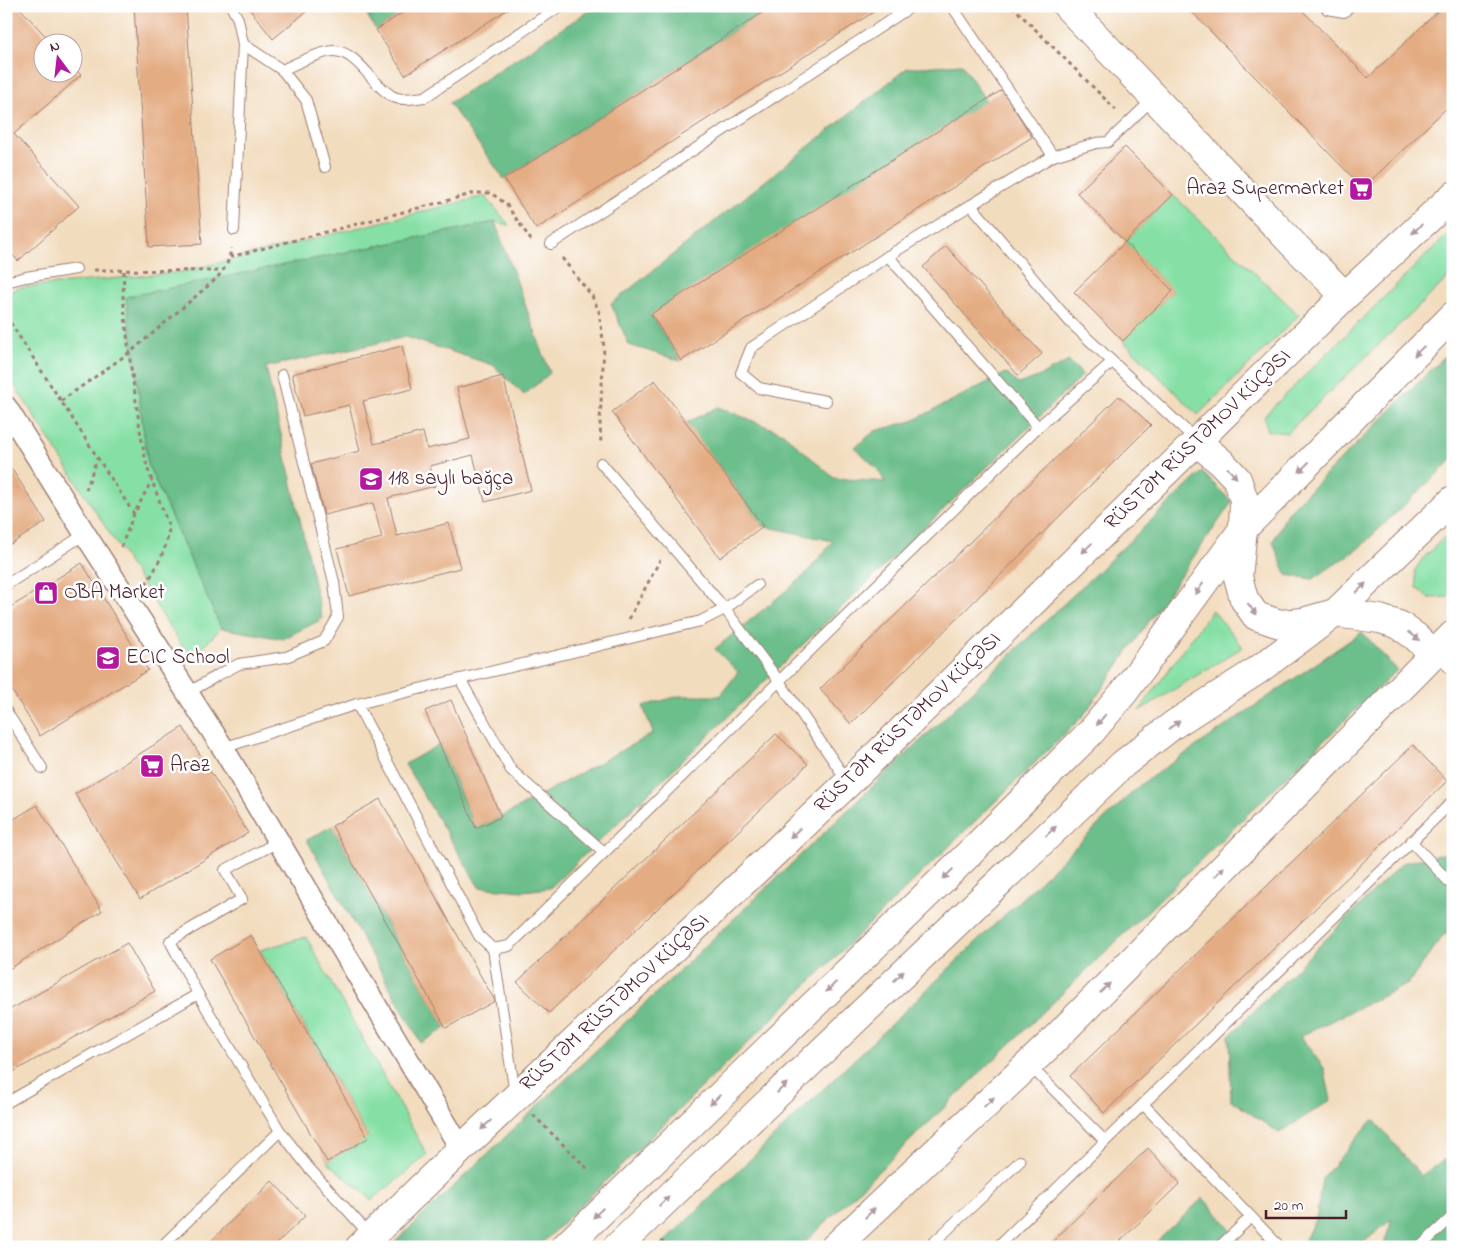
<svg xmlns="http://www.w3.org/2000/svg" width="1459" height="1253" font-family="'Indie Flower',sans-serif">
  <rect width="100%" height="100%" fill="#fff"/>
  <filter id="ink" filterUnits="userSpaceOnUse"><feTurbulence type="fractalNoise" baseFrequency=".02" numOctaves="2"/><feDisplacementMap in="SourceGraphic" scale="10" xChannelSelector="R" yChannelSelector="G"/><feConvolveMatrix kernelMatrix="1 2 1 2 8 2 1 2 1" color-interpolation-filters="sRGB"/></filter>
  <filter id="wash" filterUnits="userSpaceOnUse"><feTurbulence type="fractalNoise" baseFrequency=".0096" numOctaves="4" result="noise"/><feDisplacementMap in="SourceGraphic" scale="20" xChannelSelector="R" yChannelSelector="G"/><feGaussianBlur stdDeviation="1.12" result="paint"/><feColorMatrix in="noise" values="0 0 0 0 0 0 0 0 0 0 0 0 0 0 0 0 0 1.4 0 .05"/><feComposite in="paint" operator="in"/></filter>
  <g filter="url(#wash)">
    <rect width="100%" height="100%" fill="#f2dcbe"/>
    <g fill="#86e0a6" stroke="#688068">
      <path d="M 1173,195 L 1299,315 L 1198,415 L 1123,341 L 1173,291 L 1125,242 Z"/>
      <path d="M 485,196 L 509,225 L 495,222 L 127,297 L 148,465 L 221,628 L 191,660 L 6,372 L 6,294 L 16,288 L 181,272 Z"/>
      <path d="M 1453,229 L 1453,273 L 1287,433 L 1268,431 L 1264,416 Z"/>
      <path d="M 1453,529 L 1453,593 L 1448,597 L 1429,598 L 1417,588 L 1415,570 L 1423,558 Z"/>
      <path d="M 1212,610 L 1243,647 L 1139,711 Z"/>
      <path d="M 306,937 L 427,1155 L 372,1200 L 327,1162 L 368,1137 L 260,950 Z"/>
    </g>
    <g fill="#6cbe8b" stroke="#5b6e5b">
      <path d="M 362,6 L 413,6 L 376,30 Z"/>
      <path d="M 596,6 L 773,6 L 504,179 L 449,103 Z"/>
      <path d="M 962,64 L 986,101 L 651,315 L 681,361 L 629,345 L 611,304 L 907,68 Z"/>
      <path d="M 495,222 L 550,373 L 524,395 L 493,365 L 406,337 L 266,367 L 322,619 L 283,639 L 221,628 L 148,465 L 126,297 Z"/>
      <path d="M 1453,348 L 1453,459 L 1359,548 L 1313,579 L 1287,575 L 1279,558 L 1273,541 L 1288,512 Z"/>
      <path d="M 1069,361 L 1083,375 L 550,888 L 523,891 L 479,887 L 405,764 L 440,744 L 475,828 L 501,817 L 653,733 L 643,706 L 679,696 L 720,696 L 738,672 L 715,649 L 804,576 L 833,541 L 763,526 L 686,423 L 718,407 L 783,433 L 834,478 L 885,482 L 878,470 L 855,447 L 875,431 L 912,421 L 1006,373 L 1018,384 L 1038,377 Z"/>
      <path d="M 1202,472 L 1232,502 L 1083,716 L 538,1247 L 390,1247 Z"/>
      <path d="M 1362,632 L 1397,670 L 800,1247 L 659,1247 L 1140,785 Z"/>
      <path d="M 332,826 L 446,1028 L 421,1043 L 307,840 Z"/>
      <path d="M 1452,852 L 1453,853 L 1453,941 L 1445,933 L 1408,984 L 1300,1036 L 1324,1068 L 1331,1100 L 1279,1133 L 1231,1100 L 1229,1036 L 1402,863 Z"/>
      <path d="M 1373,1119 L 1421,1176 L 1453,1154 L 1453,1235 L 1440,1247 L 1388,1247 L 1384,1245 L 1392,1219 L 1358,1247 L 1307,1247 L 1303,1244 L 1317,1215 L 1322,1179 Z"/>
      <path d="M 1203,1198 L 1247,1247 L 1151,1247 Z"/>
    </g>
    <g id="blocks">
      <g fill="#e4ac82">
        <path d="M 6,6 L 18,6 L 51,42 L 42,42 L 42,72 L 72,72 L 72,66 L 81,75 L 14,134 L 79,206 L 18,261 L 6,247 Z"/>
        <path d="M 134,6 L 186,6 L 202,244 L 149,247 Z"/>
        <path d="M 247,6 L 313,6 L 273,39 Z"/>
        <path d="M 413,6 L 513,6 L 405,75 L 376,30 Z"/>
        <path d="M 773,6 L 883,6 L 536,229 L 504,179 Z"/>
        <path d="M 1186,6 L 1298,6 L 1368,78 L 1443,6 L 1453,6 L 1453,102 L 1363,188 Z"/>
        <path d="M 1002,90 L 1032,137 L 681,361 L 651,314 Z"/>
        <path d="M 1125,147 L 1173,195 L 1125,242 L 1077,193 Z"/>
        <path d="M 1125,242 L 1173,291 L 1123,341 L 1074,292 Z"/>
        <path d="M 946,246 L 1042,354 L 1018,375 L 923,267 Z"/>
        <path d="M 402,346 L 412,389 L 363,401 L 374,444 L 423,432 L 427,449 L 470,439 L 457,388 L 503,376 L 531,490 L 485,502 L 473,455 L 430,466 L 435,486 L 388,498 L 397,536 L 449,523 L 460,568 L 349,596 L 337,549 L 382,538 L 373,503 L 324,515 L 311,464 L 360,451 L 349,405 L 303,416 L 292,374 Z"/>
        <path d="M 655,380 L 763,526 L 720,558 L 612,412 Z"/>
        <path d="M 1119,396 L 1151,425 L 851,724 L 820,689 Z"/>
        <path d="M 6,460 L 46,522 L 6,547 Z"/>
        <path d="M 82,563 L 148,670 L 40,736 L 6,681 L 6,610 Z"/>
        <path d="M 451,700 L 501,817 L 476,828 L 425,711 Z"/>
        <path d="M 183,727 L 248,833 L 140,899 L 75,794 Z"/>
        <path d="M 776,734 L 808,764 L 549,1013 L 517,982 Z"/>
        <path d="M 1413,745 L 1447,781 L 1104,1113 L 1070,1076 Z"/>
        <path d="M 380,799 L 495,1001 L 446,1028 L 332,826 Z"/>
        <path d="M 37,805 L 102,911 L 6,971 L 6,824 Z"/>
        <path d="M 251,935 L 368,1138 L 327,1162 L 210,959 Z"/>
        <path d="M 127,943 L 155,991 L 6,1076 L 6,1012 Z"/>
        <path d="M 1148,1148 L 1180,1183 L 1114,1247 L 1047,1247 Z"/>
        <path d="M 272,1181 L 305,1216 L 273,1247 L 205,1247 Z"/>
      </g>
    </g>
  </g>
  <g filter="url(#ink)">
    <use href="#blocks" fill-opacity="0" stroke="#9e7e74" stroke-width="1"/>
    <g fill="none" stroke-linecap="round" stroke-linejoin="round">
      <defs>
        <g id="lane">
          <path d="M 231,6 L 238,19 L 243,44 L 234,230"/>
          <path d="M 952,6 L 1053,156 L 1096,143 L 1108,142 L 1154,98"/>
          <path d="M 1325,6 L 1327,9 L 1344,12 L 1350,6"/>
          <path d="M 243,44 L 282,70 L 306,100 L 325,167"/>
          <path d="M 282,70 C 295,64 319,52 333,51 C 357,50 373,87 394,97 C 402,101 415,98 425,97 L 560,6"/>
          <path d="M 971,205 L 1053,156"/>
          <path d="M 551,244 L 912,6"/>
          <path d="M 888,256 L 1038,427"/>
          <path d="M 6,282 L 26,277 L 76,269"/>
          <path d="M 826,401 L 759,388 L 741,373 L 751,348 L 888,256 L 971,205 L 1070,322 L 1196,440"/>
          <path d="M 601,463 L 725,609 L 779,681 L 848,782"/>
          <path d="M 6,585 L 85,534"/>
          <path d="M 1435,654 L 1453,671"/>
          <path d="M 460,679 L 511,770 L 604,852"/>
          <path d="M 188,693 L 218,675 L 239,664 L 286,657 L 324,641 L 338,617 L 334,582 L 282,375"/>
          <path d="M 357,704 L 479,936 L 493,949 L 509,946 L 1038,427 L 1112,362"/>
          <path d="M 6,711 L 42,768"/>
          <path d="M 223,748 L 357,704 L 701,621 L 725,609 L 757,585"/>
          <path d="M 1411,841 L 1453,886"/>
          <path d="M 493,949 L 515,1094"/>
          <path d="M 198,994 L 170,941 L 242,899 L 225,870 L 278,842"/>
          <path d="M 1029,1065 L 1105,1141"/>
          <path d="M 6,1103 L 198,994 L 280,1131 L 308,1167 L 370,1235"/>
          <path d="M 1143,1104 L 1280,1247"/>
          <path d="M 161,1247 L 280,1131"/>
          <path d="M 929,1247 L 1020,1161"/>
          <path d="M 997,1247 L 1453,801"/>
          <path d="M 1219,1247 L 1251,1217"/>
          <path d="M 1420,1247 L 1453,1216"/>
        </g>
        <path id="street" d="M 6,407 L 85,534 L 223,748 L 461,1149"/>
        <g id="secondary">
          <path d="M 1067,6 L 1292,243 L 1345,296"/>
          <path d="M 1196,441 L 1221,462 L 1237,479 L 1244,500 L 1243,529 L 1238,577 L 1244,599 L 1256,616 L 1280,624 L 1303,622 L 1335,613 L 1380,619 L 1399,625 L 1416,637 L 1434,654"/>
          <path d="M 360,1247 L 461,1149 L 848,783 L 1345,296 L 1453,196"/>
          <path d="M 565,1247 L 983,840 L 1091,732 L 1125,691 L 1243,529 L 1453,316"/>
          <path d="M 617,1247 L 1123,764 L 1173,725 L 1258,670 L 1335,613 L 1453,500"/>
          <path d="M 835,1247 L 1047,1047 L 1453,635"/>
        </g>
      </defs>
      <use href="#lane" stroke="#9e7e74" stroke-width="12"/>
      <use href="#street" stroke="#9e7e74" stroke-width="24"/>
      <use href="#secondary" stroke="#9e7e74" stroke-width="30"/>
      <g stroke="#9e7e74" stroke-width="3" stroke-dasharray="4 4" stroke-linecap="butt">
        <path d="M 1012,6 L 1116,110"/>
        <path d="M 230,257 L 476,193 L 491,193 L 506,204 L 531,240 L 533,241"/>
        <path d="M 562,258 L 592,296 L 599,311 L 604,347 L 600,421 L 601,445"/>
        <path d="M 94,270 L 222,271"/>
        <path d="M 124,271 L 123,297 L 129,353 L 141,436 L 147,467 L 169,527 C 168,547 157,567 146,584"/>
        <path d="M 6,316 L 134,514"/>
        <path d="M 61,401 L 133,350 L 216,279 C 224,270 230,261 231,248"/>
        <path d="M 86,490 L 97,458"/>
        <path d="M 121,547 L 134,514 L 152,480"/>
        <path d="M 629,619 L 660,560"/>
        <path d="M 533,1115 L 588,1169"/>
        <path d="M 661,1241 L 668,1247"/>
      </g>
      <use href="#lane" stroke="#fff" stroke-width="10"/>
      <use href="#street" stroke="#fff" stroke-width="21"/>
      <use href="#secondary" stroke="#fff" stroke-width="28"/>
    </g>
    <defs><path id="oneway-solid" d="M-6-.8H1V-3.2L6.5 0L1 3.2V.8H-6Z" transform="scale(1.25)"/></defs>
    <g fill="#ae9aa0">
      <use href="#oneway-solid" transform="translate(1417 229) rotate(137)"/>
      <use href="#oneway-solid" transform="translate(1419 351) rotate(135)"/>
      <use href="#oneway-solid" transform="translate(1304 467) rotate(135)"/>
      <use href="#oneway-solid" transform="translate(1232 473) rotate(48)"/>
      <use href="#oneway-solid" transform="translate(1087 548) rotate(135)"/>
      <use href="#oneway-solid" transform="translate(1361 588) rotate(-44)"/>
      <use href="#oneway-solid" transform="translate(1199 589) rotate(126)"/>
      <use href="#oneway-solid" transform="translate(1252 609) rotate(53)"/>
      <use href="#oneway-solid" transform="translate(1414 636) rotate(38)"/>
      <use href="#oneway-solid" transform="translate(1101 720) rotate(129)"/>
      <use href="#oneway-solid" transform="translate(1174 725) rotate(-35)"/>
      <use href="#oneway-solid" transform="translate(1051 831) rotate(-43)"/>
      <use href="#oneway-solid" transform="translate(795 833) rotate(137)"/>
      <use href="#oneway-solid" transform="translate(1219 872) rotate(-45)"/>
      <use href="#oneway-solid" transform="translate(948 874) rotate(136)"/>
      <use href="#oneway-solid" transform="translate(899 976) rotate(-44)"/>
      <use href="#oneway-solid" transform="translate(831 987) rotate(136)"/>
      <use href="#oneway-solid" transform="translate(1105 988) rotate(-45)"/>
      <use href="#oneway-solid" transform="translate(782 1088) rotate(-44)"/>
      <use href="#oneway-solid" transform="translate(715 1100) rotate(136)"/>
      <use href="#oneway-solid" transform="translate(989 1102) rotate(-43)"/>
      <use href="#oneway-solid" transform="translate(486 1125) rotate(137)"/>
      <use href="#oneway-solid" transform="translate(664 1201) rotate(-44)"/>
      <use href="#oneway-solid" transform="translate(598 1213) rotate(135)"/>
      <use href="#oneway-solid" transform="translate(870 1213) rotate(-44)"/>
    </g>
  </g>
  <defs>
    <symbol id="supermarket-square" viewBox="-11 -11 22 22"><rect x="-9" y="-9" width="18" height="18" rx="4" fill="#b5179e" stroke="#fff"/><path d="M-6-5.5h2.5l.6 2H6L4.5 2H-2.5L-4.4-4H-6ZM-1.5 3.2a1.3 1.3 0 1 0 .1 0ZM3 3.2a1.3 1.3 0 1 0 .1 0Z" fill="#fff"/></symbol>
    <symbol id="school-square" viewBox="-11 -11 22 22"><rect x="-9" y="-9" width="18" height="18" rx="4" fill="#b5179e" stroke="#fff"/><path d="M0-5L7-2L0 1L-7-2ZM-4 1L0 2.5L4 1V4Q0 6-4 4Z" fill="#fff"/></symbol>
    <symbol id="shop-square" viewBox="-11 -11 22 22"><rect x="-9" y="-9" width="18" height="18" rx="4" fill="#b5179e" stroke="#fff"/><path d="M-5-2.5h2.3a2.7 3.5 0 0 1 5.4 0H5L5.5 6h-11ZM-1.5-2.5h3a1.5 2.3 0 0 0-3 0Z" fill="#fff"/></symbol>
  </defs>
  <g fill-rule="evenodd">
    <use href="#supermarket-square" x="1347" y="175" width="28" height="28"/>
    <use href="#school-square" x="357" y="465" width="28" height="28"/>
    <use href="#shop-square" x="32" y="579" width="28" height="28"/>
    <use href="#school-square" x="94" y="644" width="28" height="28"/>
    <use href="#supermarket-square" x="138" y="752" width="28" height="28"/>
  </g>
  <g text-anchor="middle" dominant-baseline="central" stroke-width="5" stroke-linejoin="round" paint-order="stroke">
    <g font-size="21" fill="#4a1f2b" stroke="#fff" text-anchor="start">
      <text x="1344" y="189" text-anchor="end">Araz Supermarket</text>
      <text x="388" y="479">118 saylı bağça</text>
      <text x="64" y="593">OBA Market</text>
      <text x="126" y="658">ECIC School</text>
      <text x="170" y="766">Araz</text>
    </g>
    <g font-size="21" fill="#4a1f2b" stroke="#fff">
      <text transform="translate(1198 440) rotate(-44)">RÜSTƏM RÜSTƏMOV KÜÇƏSI</text>
      <text transform="translate(908 723) rotate(-44)">RÜSTƏM RÜSTƏMOV KÜÇƏSI</text>
      <text transform="translate(615 1003) rotate(-43)">RÜSTƏM RÜSTƏMOV KÜÇƏSI</text>
    </g>
  </g>
  <rect width="1459" height="1253" fill="none" stroke="#fff" stroke-width="25"/>
  <g transform="translate(58 58) rotate(345)"><circle r="24" fill="#ffffff" stroke="#b7a5aa"/>
  <path d="M0-4L9 19L0 12L-9 19Z" fill="#b5179e"/>
  <text y="-8" font-size="14" font-weight="bold" text-anchor="middle" fill="#4a1f2b">N</text>
  </g>
  <path d="M1266 1210v8h80v-8" fill="none" stroke="#4a1f2b" stroke-width="2.5"/>
  <text x="1274" y="1210" font-size="15" fill="#4a1f2b" stroke="#ffffff" stroke-width="4" paint-order="stroke">20 m</text>
</svg>
